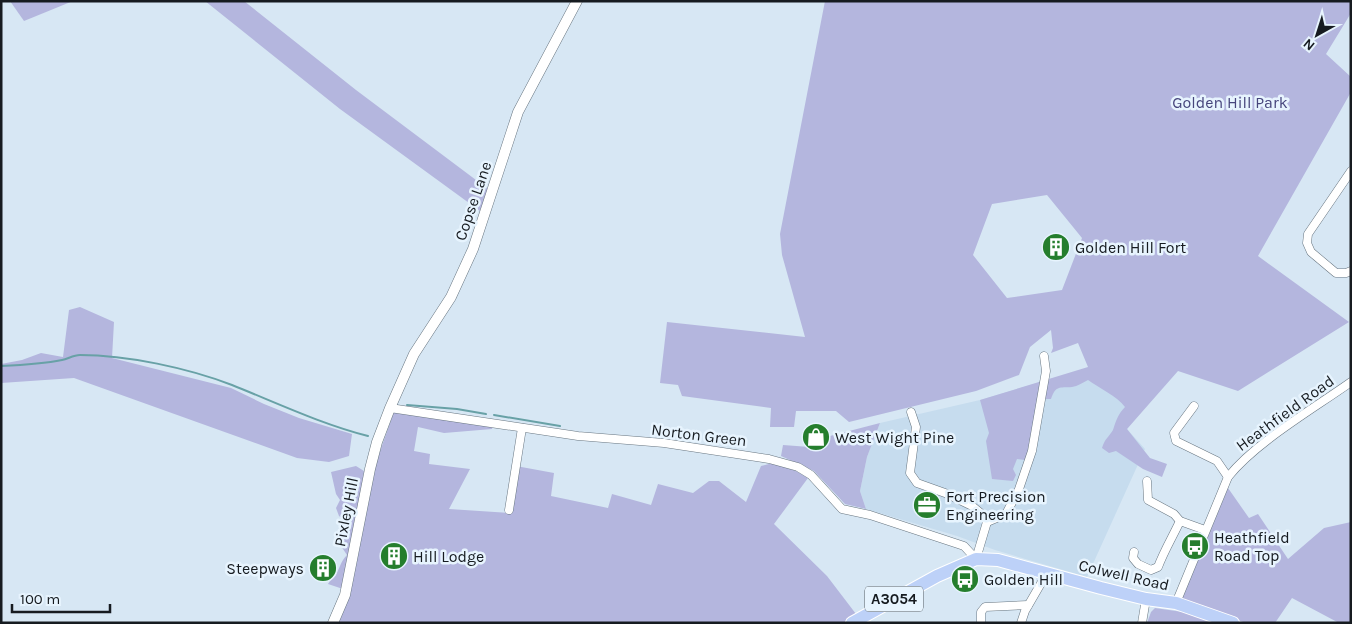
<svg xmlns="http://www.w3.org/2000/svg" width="1352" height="624" font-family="Karla,sans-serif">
  <rect width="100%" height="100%" fill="#d7e7f4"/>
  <path fill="#c6dcee" d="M 1088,368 L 1143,410 L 1127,429 L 1145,449 L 1087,577 L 995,550 L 957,536 L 866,509 L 860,491 L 867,457 L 880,423 L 980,400 Z"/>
  <g fill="#b4b6de" fill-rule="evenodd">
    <path d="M 10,1 L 73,1 L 24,21 Z"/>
    <path d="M 205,1 L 244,1 L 356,90 L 488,189 L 480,211 L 340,109 Z"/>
    <path d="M 825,1 L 1351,1 L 1351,13 L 1326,54 L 1351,77 L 1351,92 L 1258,256 L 1349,322 L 1238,391 L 1178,371 L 1127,429 L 1150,458 L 1167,464 L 1162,477 L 1143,469 L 1116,451 L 1109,453 L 1102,448 C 1105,438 1109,437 1113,430 C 1116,421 1118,414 1125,407 C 1117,396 1099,388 1088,380 C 1082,383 1078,386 1072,387 C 1059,388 1056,385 1051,399 L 1038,399 L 1028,452 L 1025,460 L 1017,459 L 1013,469 L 1016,475 L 1013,481 L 992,479 L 986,441 L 989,433 L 980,400 L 1088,367 L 1078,343 L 1051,353 L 1053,348 L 1051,330 L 1030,347 L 1019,375 L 976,391 L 849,422 L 836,411 L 796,411 L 794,427 L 770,427 L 771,408 L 682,396 L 678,385 L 660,383 L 667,322 L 805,337 L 782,255 L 780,234 ZM 1047,195 L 1082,238 L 1062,290 L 1007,298 L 973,255 L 992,204 Z"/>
    <path d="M 80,307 L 114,322 L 112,358 L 231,388 L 264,404 L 299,418 L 352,434 L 349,456 L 329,462 L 297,458 L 74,378 L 1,383 L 1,364 L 22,360 L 41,353 L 63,357 L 69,310 Z"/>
    <path d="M 395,409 L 493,424 L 492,429 L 444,433 L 418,427 L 414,451 L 430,454 L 429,464 L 470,469 L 449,509 L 510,513 L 516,466 L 554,473 L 551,496 L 608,508 L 612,494 L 651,505 L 658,484 L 693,493 L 709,481 L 719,481 L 746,502 L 761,466 L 773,463 L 796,471 L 808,478 L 774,524 L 827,576 L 856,614 L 844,623 L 337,623 L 349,591 L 328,584 C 330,580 334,579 336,575 C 340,567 341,561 347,555 L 341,546 C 345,538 344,531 347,522 L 339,516 L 336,508 L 340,500 L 336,494 L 331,472 L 356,466 L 364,471 L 362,488 L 373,471 Z"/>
    <path d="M 880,423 L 867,457 L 860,491 L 866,509 L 845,504 L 814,471 L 781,456 L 783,445 L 823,448 L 826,437 Z"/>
    <path d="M 1228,488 L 1249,518 L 1258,514 L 1288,559 L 1324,528 L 1351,522 L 1351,623 L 1339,623 L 1292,598 L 1275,623 L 1246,623 L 1200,607 L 1176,603 L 1189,582 Z"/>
    <path d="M 1155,608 L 1190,613 L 1219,623 L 1147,623 L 1151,612 Z"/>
  </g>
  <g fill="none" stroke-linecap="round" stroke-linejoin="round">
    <g stroke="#68a1a6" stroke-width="2">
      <path d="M 1,366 C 22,365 42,364 62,360 C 68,359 73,355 80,355 C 127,355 188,368 232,385 C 277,403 321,424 368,436"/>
      <path d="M 407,405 L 457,409 L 486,414"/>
      <path d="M 494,415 L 560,426"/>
    </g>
    <defs>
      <g id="minor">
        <path d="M 1351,171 L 1308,234 L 1307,243 L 1311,252 L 1336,273 L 1346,273 L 1351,271"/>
        <path d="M 1194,406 L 1174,433 L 1176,441 L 1217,461 L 1228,477"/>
        <path d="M 390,408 L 578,436 L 664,443 L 769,459 L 798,467 L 811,475 L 842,509 L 870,515 L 964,546 L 976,559"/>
        <path d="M 911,412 L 916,427 L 910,473 L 917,483 L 945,493 L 972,506 L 983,515 L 987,522 L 976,559"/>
        <path d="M 1147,481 L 1148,500 L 1174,514 L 1180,521 L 1205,530"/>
        <path d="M 509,510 L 522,428"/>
        <path d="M 987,522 L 1006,514 L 1019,489 L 1032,451 L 1046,371 L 1044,356"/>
        <path d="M 1134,552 L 1133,558 L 1138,564 L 1151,570 L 1158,567 C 1164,551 1173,536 1180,521"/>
        <path d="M 1176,603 L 1228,477 C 1256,442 1313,409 1351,382"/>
        <path d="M 981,623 L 981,612 L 985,607 L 1028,605"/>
        <path d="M 1021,623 L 1025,611 L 1047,573"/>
        <path d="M 1142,623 L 1146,599"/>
      </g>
      <path id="tertiary" d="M 333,623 L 345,595 L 370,469 L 377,442 L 390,408 L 414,354 L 451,297 L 473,249 L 518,112 L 577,1"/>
      <path id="primary" d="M 852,623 L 937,576 L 976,559 L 998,560 L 1101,588 L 1146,599 L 1176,603 L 1233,623"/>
    </defs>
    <use href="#minor" stroke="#687681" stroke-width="9"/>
    <use href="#tertiary" stroke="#687681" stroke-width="11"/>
    <use href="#primary" stroke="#fff" stroke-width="14"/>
    <use href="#minor" stroke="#fff" stroke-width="8"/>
    <use href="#tertiary" stroke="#fff" stroke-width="10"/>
    <use href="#primary" stroke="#bdd1f8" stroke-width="12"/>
  </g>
  <defs>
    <symbol id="building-disc" viewBox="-11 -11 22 22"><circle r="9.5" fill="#257e2d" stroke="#e7f4fe"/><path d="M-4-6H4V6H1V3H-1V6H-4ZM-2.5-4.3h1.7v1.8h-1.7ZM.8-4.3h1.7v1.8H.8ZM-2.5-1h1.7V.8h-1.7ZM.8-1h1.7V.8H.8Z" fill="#fff"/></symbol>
    <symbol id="shop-disc" viewBox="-11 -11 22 22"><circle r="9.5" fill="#257e2d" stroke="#e7f4fe"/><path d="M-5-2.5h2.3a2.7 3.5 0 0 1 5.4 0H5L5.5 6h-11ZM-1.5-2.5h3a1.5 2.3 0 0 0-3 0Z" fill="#fff"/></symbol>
    <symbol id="office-disc" viewBox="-11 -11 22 22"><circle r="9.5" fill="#257e2d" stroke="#e7f4fe"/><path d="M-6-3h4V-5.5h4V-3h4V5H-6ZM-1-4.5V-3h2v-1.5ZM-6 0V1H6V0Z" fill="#fff"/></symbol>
    <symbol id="bus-disc" viewBox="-11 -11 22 22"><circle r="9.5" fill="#257e2d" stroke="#e7f4fe"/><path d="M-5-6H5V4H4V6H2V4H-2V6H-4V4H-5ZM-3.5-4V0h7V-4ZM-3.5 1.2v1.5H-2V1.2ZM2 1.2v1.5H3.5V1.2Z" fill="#fff"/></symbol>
  </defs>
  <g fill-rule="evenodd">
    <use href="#building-disc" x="1040" y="231" width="32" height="32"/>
    <use href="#shop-disc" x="800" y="421" width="32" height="32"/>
    <use href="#office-disc" x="911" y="489" width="32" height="32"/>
    <use href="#bus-disc" x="1179" y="530" width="32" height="32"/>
    <use href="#building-disc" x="378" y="540" width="32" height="32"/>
    <use href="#building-disc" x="307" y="552" width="32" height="32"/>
    <use href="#bus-disc" x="949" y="563" width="32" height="32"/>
  </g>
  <g text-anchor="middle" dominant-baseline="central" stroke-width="5" stroke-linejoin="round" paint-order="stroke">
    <rect fill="#e7f4fe" stroke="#555c63" stroke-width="1" x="865" y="586.5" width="58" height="25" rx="4"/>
    <g font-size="15" font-weight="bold" fill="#161b20">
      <text x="894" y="599">A3054</text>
    </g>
    <g font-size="16" fill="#46457c" stroke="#e7f4fe">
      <text x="1230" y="102">Golden Hill Park</text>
    </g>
    <g font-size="16" fill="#161b20" stroke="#e7f4fe">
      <text transform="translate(473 201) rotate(-71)">Copse Lane</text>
      <text transform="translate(1285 413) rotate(-36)">Heathfield Road</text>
      <text transform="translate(699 435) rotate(7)">Norton Green</text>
      <text transform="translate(346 512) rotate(-79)">Pixley Hill</text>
      <text transform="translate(1124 575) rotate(13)">Colwell Road</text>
    </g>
    <g font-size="16" fill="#161b20" stroke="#e7f4fe" text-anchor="start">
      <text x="1075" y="247">Golden Hill Fort</text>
      <text x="835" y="437">West Wight Pine</text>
      <text x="946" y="496">Fort Precision<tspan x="946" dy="18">Engineering</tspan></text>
      <text x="1214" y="537">Heathfield<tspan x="1214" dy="18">Road Top</tspan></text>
      <text x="413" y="556">Hill Lodge</text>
      <text x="304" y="568" text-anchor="end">Steepways</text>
      <text x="984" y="579">Golden Hill</text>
    </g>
  </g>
  <rect width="1352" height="624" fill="none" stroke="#161b20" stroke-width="5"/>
  <g transform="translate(1317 35) rotate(219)" stroke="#e7f4fe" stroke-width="4" paint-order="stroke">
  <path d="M0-4L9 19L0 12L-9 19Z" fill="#161b20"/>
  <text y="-8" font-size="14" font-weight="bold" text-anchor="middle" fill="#161b20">N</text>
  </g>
  <path d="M12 604v8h98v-8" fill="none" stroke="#161b20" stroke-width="2.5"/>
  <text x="20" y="604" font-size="15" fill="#161b20" stroke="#e7f4fe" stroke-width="4" paint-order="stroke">100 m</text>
</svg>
